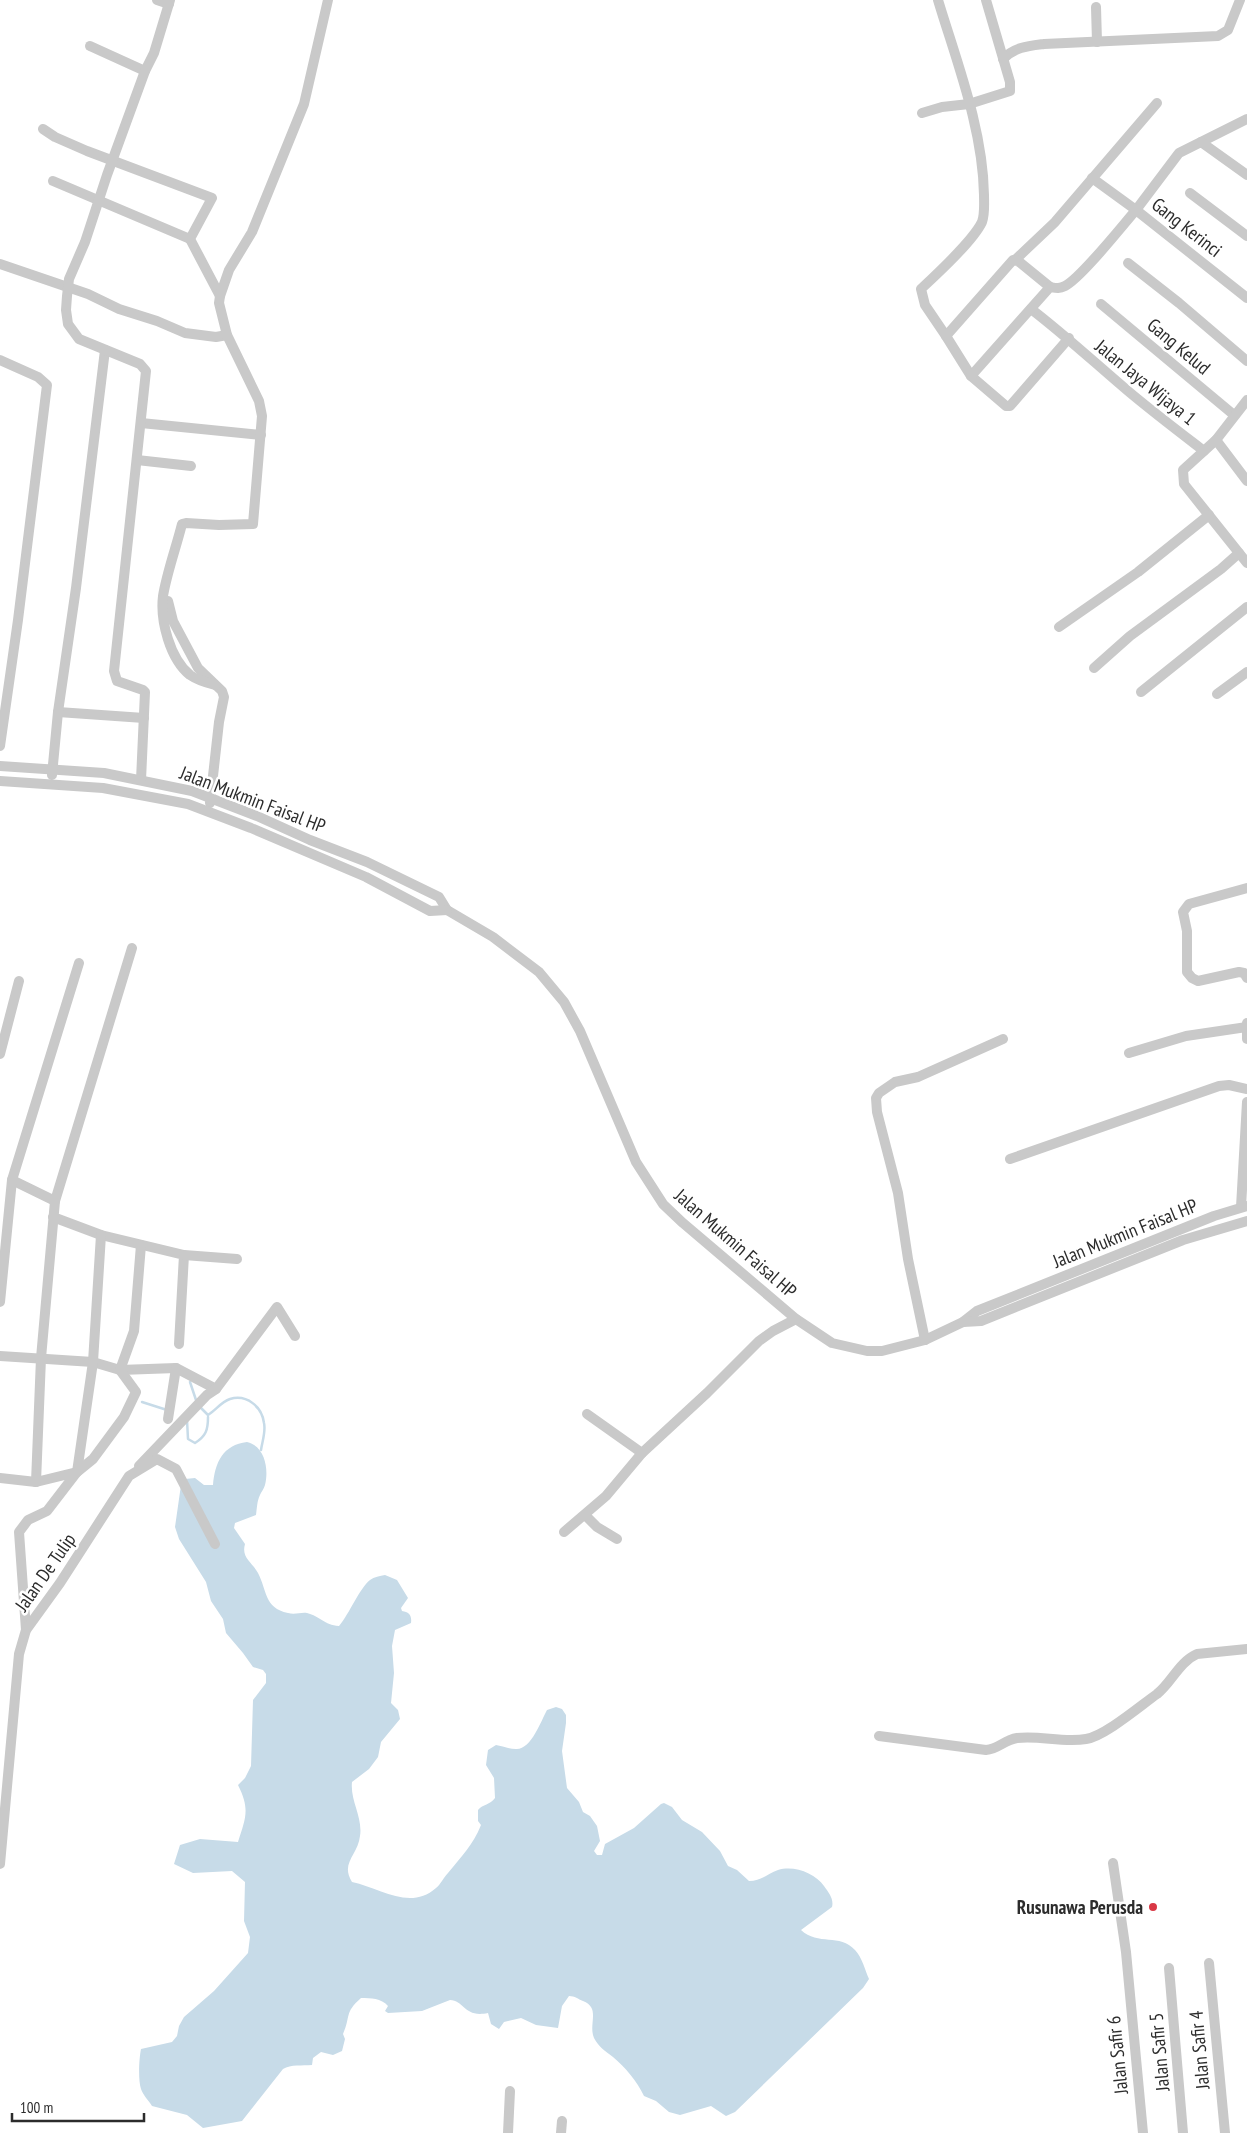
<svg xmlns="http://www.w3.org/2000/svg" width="1247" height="2133" font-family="'PT Sans Narrow',sans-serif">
  <rect width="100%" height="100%" fill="#fff"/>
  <path fill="#c7dbe8" d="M 247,1442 C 265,1446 269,1469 265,1485 C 264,1489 261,1492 260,1495 C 257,1501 257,1508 256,1515 L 235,1523 L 234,1528 L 245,1544 C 241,1558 252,1562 258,1573 C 267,1590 264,1608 288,1613 C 295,1615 301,1612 307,1613 C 320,1616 324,1625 339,1626 C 350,1613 359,1589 370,1580 C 374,1577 380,1576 385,1575 L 397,1580 L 408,1598 L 401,1608 L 402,1611 C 409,1612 412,1615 411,1623 L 395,1630 L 392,1646 L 394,1673 L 391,1703 L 398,1710 L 400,1719 L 381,1742 L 378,1757 L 369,1769 L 352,1782 C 350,1801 363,1817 360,1836 C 358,1855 340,1863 352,1882 C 380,1888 410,1911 436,1888 C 441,1884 443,1878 448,1873 C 461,1857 473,1845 481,1825 L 478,1821 L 478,1810 C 483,1804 490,1805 495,1798 L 494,1778 L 486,1765 L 488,1750 L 496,1745 C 502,1746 509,1749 516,1749 C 531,1750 541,1721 547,1710 L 556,1707 L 562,1709 L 566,1715 L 566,1723 L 562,1751 L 567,1788 L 579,1802 L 583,1812 L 590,1816 L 597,1826 L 600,1841 L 594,1851 L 597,1855 L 602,1855 L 605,1844 L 634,1828 L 661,1804 L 664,1803 L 672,1807 L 682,1820 L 702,1832 L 720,1851 L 728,1866 L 737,1870 L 749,1881 C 762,1881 768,1873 778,1870 C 794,1865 815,1873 824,1886 C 829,1893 834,1899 832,1907 L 801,1930 C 818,1946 840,1933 855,1950 C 862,1957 865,1970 869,1979 L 863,1988 L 735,2112 L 726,2116 L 711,2106 L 680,2115 L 669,2112 L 656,2101 L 644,2096 C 637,2081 625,2067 613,2057 C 605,2051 599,2047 594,2038 C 588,2024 601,2008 583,2001 C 578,1999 575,1996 569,1996 L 562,2006 L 558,2028 L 536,2025 L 521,2018 L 504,2022 L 499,2029 L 491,2024 L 488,2013 C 464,2018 465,2001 450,2000 L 422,2011 L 388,2013 L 385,2011 L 388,2006 C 381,1998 371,1998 361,1998 C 344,2013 351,2016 343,2034 L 345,2039 L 342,2051 L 333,2055 L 321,2052 L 313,2058 L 312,2065 C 302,2066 291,2064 283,2069 L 242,2121 L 203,2128 L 187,2115 L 152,2106 C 149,2101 143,2095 141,2089 C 138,2080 139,2059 141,2049 L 172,2042 L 177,2036 L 179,2026 L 184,2017 L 214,1991 L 248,1953 L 250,1937 L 244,1921 L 245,1882 L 232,1871 L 193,1873 L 174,1864 L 180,1845 L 200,1839 L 238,1842 C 246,1817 250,1809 238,1785 L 245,1778 L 251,1766 L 253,1700 L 266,1683 L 266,1674 L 263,1670 L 253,1667 L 243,1653 L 226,1633 L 223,1619 L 211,1601 L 206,1582 L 179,1539 L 175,1527 L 181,1485 L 185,1479 L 195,1478 L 204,1485 L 213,1485 C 215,1462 223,1445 247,1442 Z"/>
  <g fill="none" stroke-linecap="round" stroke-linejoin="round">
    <g stroke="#c7dbe8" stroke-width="2.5">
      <path d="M 190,1382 L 197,1403"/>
      <path d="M 142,1402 L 167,1410"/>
      <path d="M 200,1407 L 208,1415 C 216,1410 221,1402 230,1399 C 247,1394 262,1407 264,1423 C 266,1432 262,1442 261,1450"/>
      <path d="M 187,1420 L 188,1439 L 195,1443 C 206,1436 208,1430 208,1417"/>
    </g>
    <g stroke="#c9c9c9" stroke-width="10">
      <path d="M 157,0 L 169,4"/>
      <path d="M 938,0 C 957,63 983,129 984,195 C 984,204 985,214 982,222 C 973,241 937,274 921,289 L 925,305 L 946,336"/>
      <path d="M 1096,7 L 1097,42"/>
      <path d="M 90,46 L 145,71"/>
      <path d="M 1003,59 C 1015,47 1028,46 1044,44 L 1218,36 L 1228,30 L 1240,0"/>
      <path d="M 922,113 L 942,107 L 969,104 L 1010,91 L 1010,82 L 986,0"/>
      <path d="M 43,129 L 55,137 L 87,151 L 212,198 L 190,239 L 220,296"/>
      <path d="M 1201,142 L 1247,119"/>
      <path d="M 1247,175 L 1201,142 L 1179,153 L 1136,210 L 1247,298"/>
      <path d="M 53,181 L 190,239"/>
      <path d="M 1190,193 L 1247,236"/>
      <path d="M 1015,260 L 1055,222 L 1157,103"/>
      <path d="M 1128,263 L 1179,303 L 1247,361"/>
      <path d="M 0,264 L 88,294 L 119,309 L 157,321 L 185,333 L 216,337 L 227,335"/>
      <path d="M 1050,287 L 1018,261 L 1013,260 L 946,336 L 971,376 L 1006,406 L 1010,406 L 1069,338"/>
      <path d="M 1101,304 L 1234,415"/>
      <path d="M 1031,309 C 1065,335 1096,364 1128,391 C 1153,412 1178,431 1204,451"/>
      <path d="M 0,360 L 38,377 L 47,385 L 18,620 L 0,746"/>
      <path d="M 971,376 L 1050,287 C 1056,288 1059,289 1065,286 C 1081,278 1122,226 1136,210 L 1092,178"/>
      <path d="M 1247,400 L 1216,440 L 1183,470 L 1184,484 L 1247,563"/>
      <path d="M 141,423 L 261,435"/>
      <path d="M 1216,440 L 1247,481"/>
      <path d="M 137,460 L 191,466"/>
      <path d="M 168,601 L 173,621 L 198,668 L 222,691 L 224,697 L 219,722 L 210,803"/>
      <path d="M 1059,627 L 1138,572 L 1209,515"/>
      <path d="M 1094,668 L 1130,636 L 1221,569 L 1239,553"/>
      <path d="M 215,685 C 207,683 197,680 190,675 C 170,659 160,621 163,596 C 167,572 176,548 182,524 L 186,523 L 219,525 L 253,524 L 262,416 L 259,401 L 227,335 L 219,303 L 220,296 L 229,270 L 252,232 L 304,104 L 328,0"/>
      <path d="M 1141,692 L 1247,607"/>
      <path d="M 1217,694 L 1247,672"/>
      <path d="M 58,712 L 144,718"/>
      <path d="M 0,766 L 104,773 L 192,791 L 257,816 L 310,840 L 367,862 L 439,897 L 447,910 L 493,937 L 539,972 L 564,1002 L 580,1031 L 636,1162 L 663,1204 L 683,1223 L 796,1319 L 832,1343 L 867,1351 L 882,1351 L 925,1340 L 963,1322 L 977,1311 L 1214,1216 L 1247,1206"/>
      <path d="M 52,775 L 58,712 L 76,588 L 105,350"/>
      <path d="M 141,780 L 145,692 L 143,690 L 117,681 L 114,671 L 146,371 L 140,364 L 79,339 L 68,324 L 66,310 L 67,296 L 69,279 L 85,242 L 107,175 L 145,71 L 154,53 L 170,0"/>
      <path d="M 0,781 L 103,788 L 188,804 L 251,828 L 366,877 L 430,911 L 447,910"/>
      <path d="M 1247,888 L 1189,904 L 1183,912 L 1187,931 L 1187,972 L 1192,978 L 1198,981 L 1239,972 L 1244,973 L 1247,978"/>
      <path d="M 1247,1023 L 1247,1039"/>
      <path d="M 1129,1053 L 1186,1036 L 1247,1027"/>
      <path d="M 0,1054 L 19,981"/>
      <path d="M 1010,1159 L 1219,1086 L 1229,1085 L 1247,1089"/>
      <path d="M 12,1180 L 55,1201"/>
      <path d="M 1241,1207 L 1247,1102"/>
      <path d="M 53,1217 L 101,1235 L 184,1255 L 179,1344"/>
      <path d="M 184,1255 L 237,1259"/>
      <path d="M 0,1302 L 12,1180 L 79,963"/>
      <path d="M 963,1322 L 981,1321 L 1183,1240 L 1247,1221"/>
      <path d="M 925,1340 L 908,1259 L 898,1193 L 877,1112 L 876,1098 L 879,1093 L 895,1082 L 918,1077 L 1003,1039"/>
      <path d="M 0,1356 L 93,1362 L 120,1370 L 176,1368 L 216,1389"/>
      <path d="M 587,1414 L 642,1453"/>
      <path d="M 168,1419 L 176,1368"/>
      <path d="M 139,1466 L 207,1395 L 216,1389 L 277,1307 L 295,1336"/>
      <path d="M 77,1472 L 93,1362 L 101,1235"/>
      <path d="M 0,1478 L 36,1482 L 77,1472"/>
      <path d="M 36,1482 L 41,1358 L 55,1201 L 132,948"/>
      <path d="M 585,1515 L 597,1527 L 617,1539"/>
      <path d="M 564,1532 L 606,1496 L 642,1453 L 707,1393 L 759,1341 L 773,1331 L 796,1319"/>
      <path d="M 26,1630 L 19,1532 L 28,1520 L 47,1511 L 77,1472 L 93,1459 L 124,1417 L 136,1392 L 120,1370 L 134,1331 L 141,1245"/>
      <path d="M 879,1736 L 986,1750 C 999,1749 1004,1740 1017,1738 C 1039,1735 1063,1743 1086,1739 C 1105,1736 1140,1706 1157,1694 C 1172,1682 1179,1662 1197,1654 L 1247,1649"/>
      <path d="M 1113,1863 L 1126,1952 L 1143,2133"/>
      <path d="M 0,1864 L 19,1654 L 26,1630 L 60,1583 L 129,1476 L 157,1459 L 176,1469 L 215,1544"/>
      <path d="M 1209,1963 L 1225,2133"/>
      <path d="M 1169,1968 L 1183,2133"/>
      <path d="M 508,2133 L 510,2091"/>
      <path d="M 561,2133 L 562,2121"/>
    </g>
  </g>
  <circle fill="#d93845" stroke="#fff" stroke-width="2" cx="1153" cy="1907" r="5"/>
  <g text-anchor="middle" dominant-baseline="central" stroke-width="5" stroke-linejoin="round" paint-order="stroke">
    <g font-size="19" fill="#2c2c2c" stroke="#fff">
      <text transform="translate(1187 227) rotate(38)">Gang Kerinci</text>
      <text transform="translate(1179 346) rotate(40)">Gang Kelud</text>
      <text transform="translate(1146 382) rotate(39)">Jalan Jaya Wijaya 1</text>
      <text transform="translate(253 799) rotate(21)">Jalan Mukmin Faisal HP</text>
      <text transform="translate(1125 1233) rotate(-22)">Jalan Mukmin Faisal HP</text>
      <text transform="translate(736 1243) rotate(41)">Jalan Mukmin Faisal HP</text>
      <text transform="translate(45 1572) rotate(-55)">Jalan De Tulip</text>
      <text transform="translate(1199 2050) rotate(-95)">Jalan Safir 4</text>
      <text transform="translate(1159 2052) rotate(-95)">Jalan Safir 5</text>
      <text transform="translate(1117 2055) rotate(-96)">Jalan Safir 6</text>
    </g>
    <g font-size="19" font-weight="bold" fill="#2c2c2c" stroke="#fff" text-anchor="end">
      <text x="1143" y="1907">Rusunawa Perusda</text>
    </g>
  </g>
  <path d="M12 2113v8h132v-8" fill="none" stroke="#2c2c2c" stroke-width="2.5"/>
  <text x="20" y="2113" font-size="15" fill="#2c2c2c" stroke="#ffffff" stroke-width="4" paint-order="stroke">100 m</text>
</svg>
